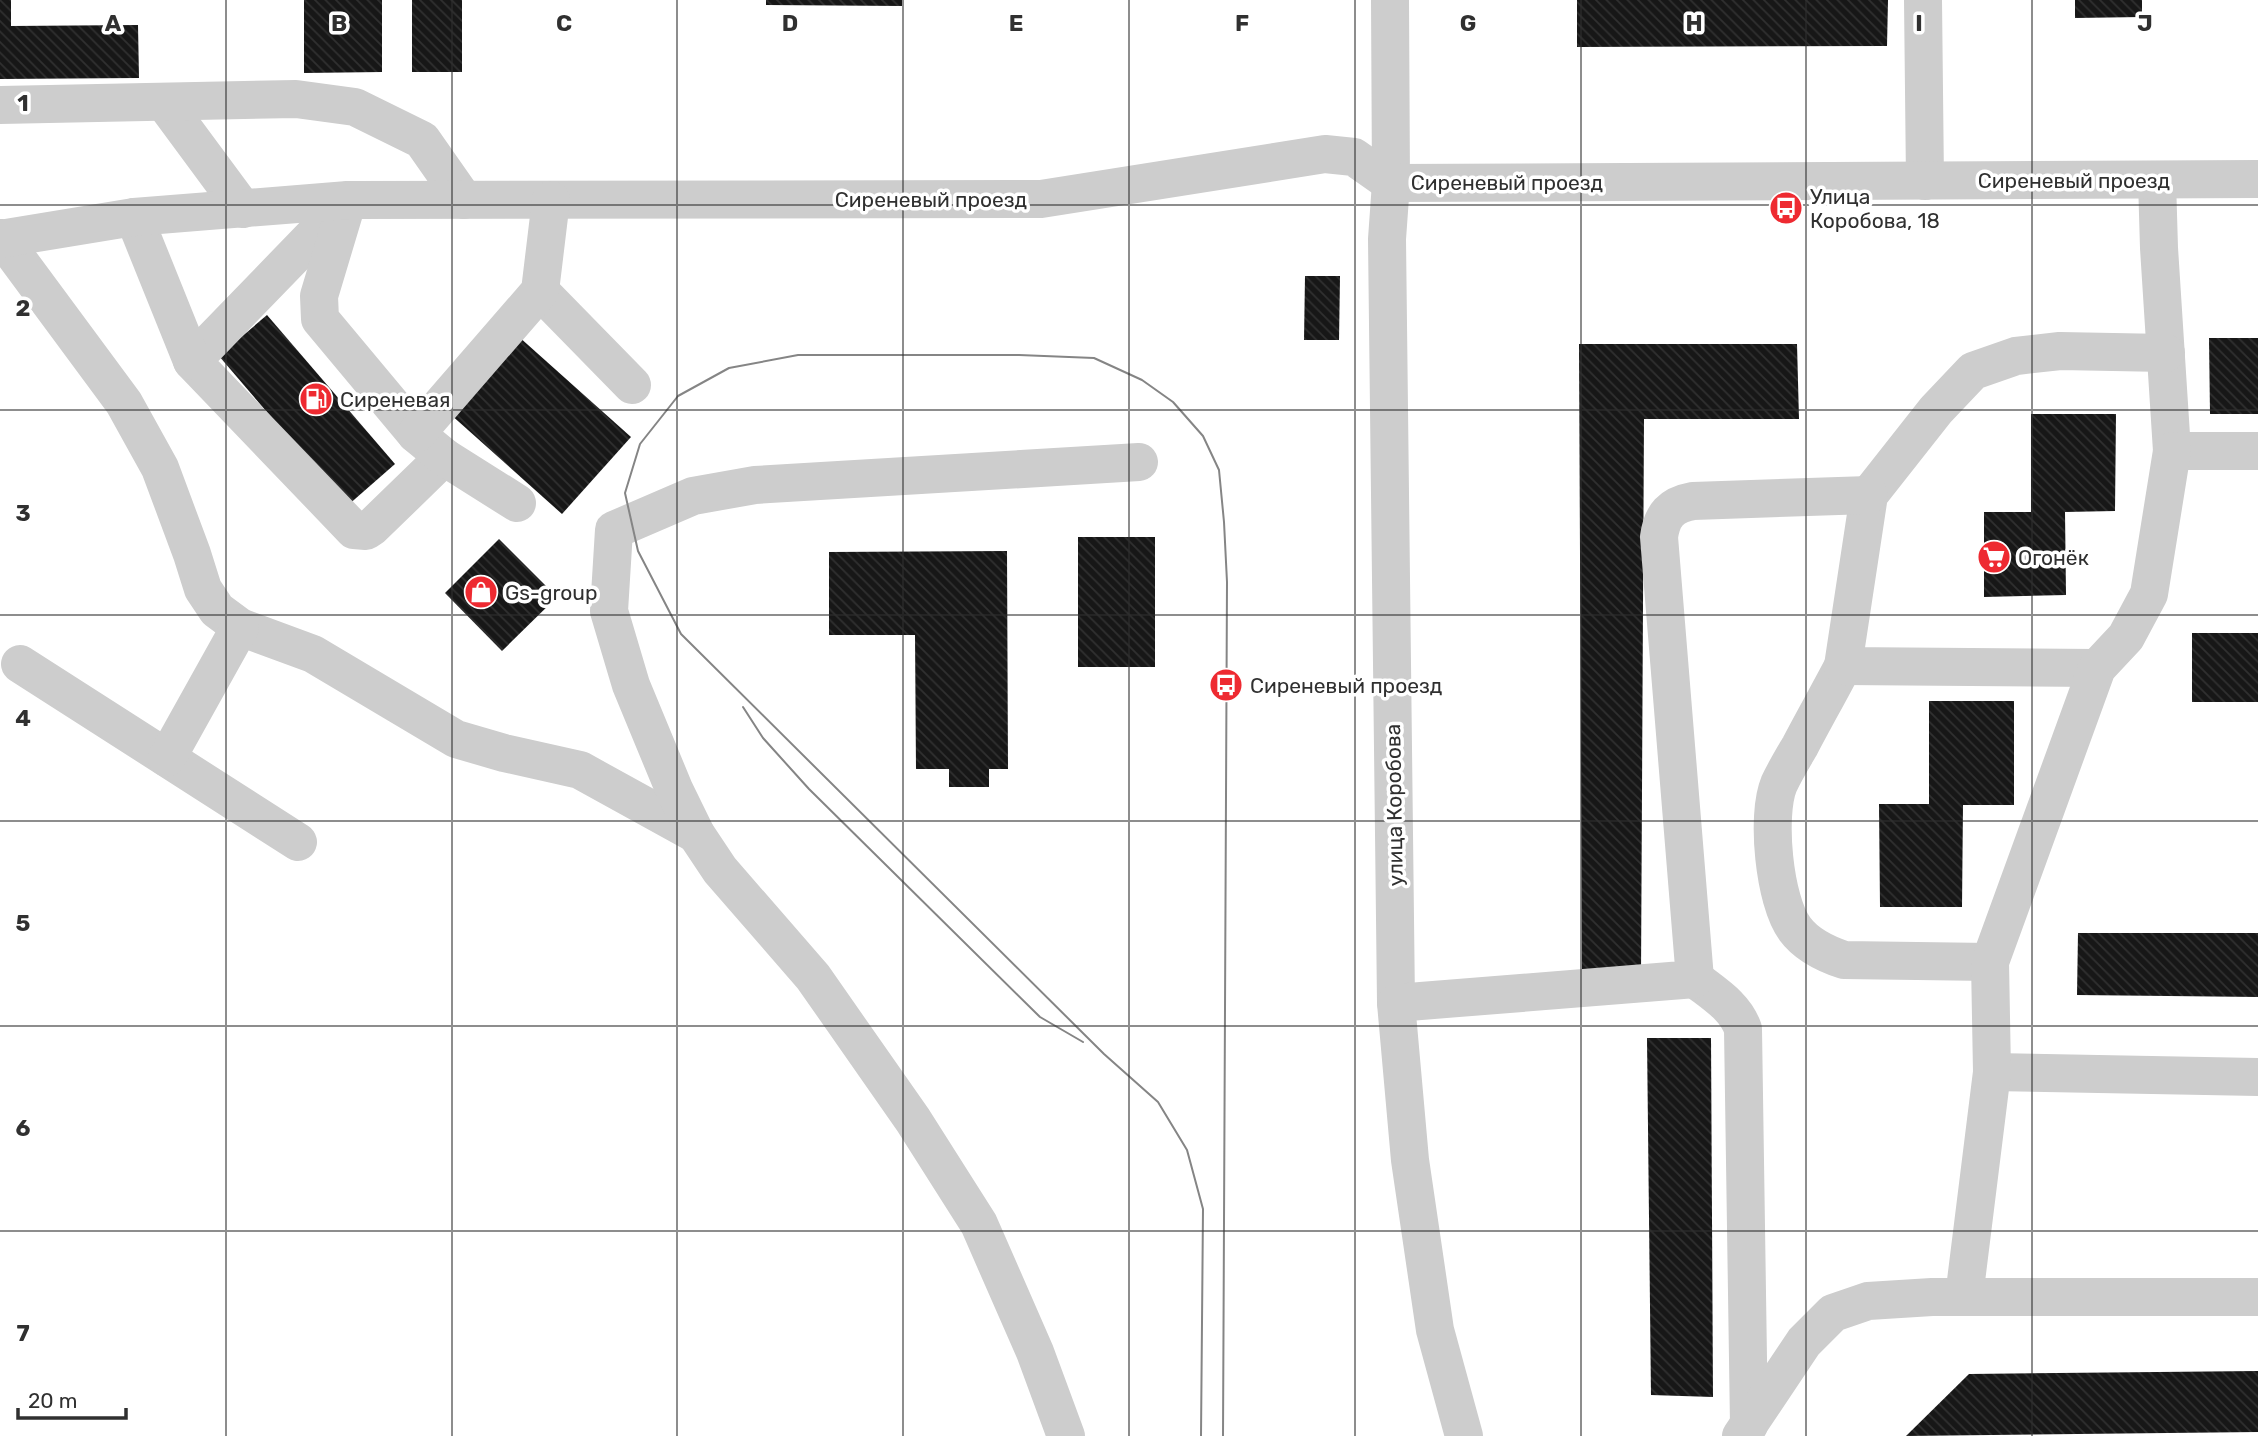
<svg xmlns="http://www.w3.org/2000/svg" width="2258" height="1436" font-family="Rubik,sans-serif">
  <defs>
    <pattern id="building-back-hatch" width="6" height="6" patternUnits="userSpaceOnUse" patternTransform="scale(1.75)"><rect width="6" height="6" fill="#171717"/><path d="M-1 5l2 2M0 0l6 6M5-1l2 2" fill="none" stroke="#303030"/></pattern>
  </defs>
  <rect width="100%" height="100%" fill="#fff"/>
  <g fill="url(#building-back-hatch)">
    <path d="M 0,0 L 11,0 L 11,26 L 138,25 L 139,78 L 0,79 Z"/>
    <path d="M 304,0 L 382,0 L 382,72 L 304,73 Z"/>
    <rect x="412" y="0" width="50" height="72"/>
    <path d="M 766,0 L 902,0 L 902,6 L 766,5 Z"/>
    <path d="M 1577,0 L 1888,0 L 1887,46 L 1577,47 Z"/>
    <path d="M 2075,0 L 2142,0 L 2142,17 L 2075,18 Z"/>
    <path d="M 1305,276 L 1340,276 L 1339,340 L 1304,340 Z"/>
    <path d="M 267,315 L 395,464 L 347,506 L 219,356 Z"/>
    <path d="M 518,336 L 631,437 L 562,514 L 449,413 Z"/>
    <path d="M 2209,338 L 2258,338 L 2258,414 L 2210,414 Z"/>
    <path d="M 1579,344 L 1797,344 L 1799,419 L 1644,419 L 1641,976 L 1582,976 Z"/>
    <path d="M 2031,414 L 2116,414 L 2115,511 L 2065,512 L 2066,595 L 1984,597 L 1984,512 L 2031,512 Z"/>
    <rect x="1078" y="537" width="77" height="130"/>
    <path d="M 499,539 L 557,597 L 502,651 L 445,593 Z"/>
    <path d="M 1007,551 L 1008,769 L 989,769 L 989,787 L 949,787 L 949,769 L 916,769 L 915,635 L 829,635 L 829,552 Z"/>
    <rect x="2192" y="633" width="66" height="69"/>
    <path d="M 1929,701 L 2014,701 L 2014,805 L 1963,805 L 1962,907 L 1880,907 L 1879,804 L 1929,804 Z"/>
    <path d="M 2078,933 L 2258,933 L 2258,997 L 2077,995 Z"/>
    <path d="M 1647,1038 L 1711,1038 L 1713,1397 L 1651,1395 Z"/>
    <path d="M 2258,1371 L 2258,1432 L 1906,1436 L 1969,1374 Z"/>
  </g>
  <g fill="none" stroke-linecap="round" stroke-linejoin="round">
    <g stroke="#cdcdcd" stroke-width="38">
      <path d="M 1390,0 L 1391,183 L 1387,239 L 1396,1003 L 1410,1160 L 1435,1330 L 1464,1436"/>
      <path d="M 1923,0 L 1925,181"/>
      <path d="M 164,102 L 243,209"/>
      <path d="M 0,105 L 296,99 L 355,107 L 422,140 L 464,200"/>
      <path d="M 2157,180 L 2159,248 L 2172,451 L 2258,451"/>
      <path d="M 348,200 L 192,361 L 354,530 L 366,531 L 372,527 L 444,457"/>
      <path d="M 346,206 L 319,296 L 320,319 L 416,434 L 444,457 L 517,503"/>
      <path d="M 134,217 L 192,361"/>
      <path d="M 0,238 L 2,238 L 124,403 L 160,468 L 192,554 L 203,589 L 217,610 L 240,627 L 313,654 L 456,739 L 504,753 L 580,770 L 696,834"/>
      <path d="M 0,239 L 134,217 L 348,200 L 1041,199 L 1325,154 L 1354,157 L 1391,183 L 2258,179"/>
      <path d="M 540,291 L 632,385"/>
      <path d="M 416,434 L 540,291 L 551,200"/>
      <path d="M 20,664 L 298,842"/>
      <path d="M 1843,666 C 1829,693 1814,719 1800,746 C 1793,758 1785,771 1779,784 C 1766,815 1774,901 1795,929 C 1806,944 1826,954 1844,960 L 1990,962"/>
      <path d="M 2097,668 L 1843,666 L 1869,495 L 1936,410 L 1973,371 L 2016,356 L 2060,351 L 2166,353"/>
      <path d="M 167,758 L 240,627"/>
      <path d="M 1695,979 C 1714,994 1735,1006 1743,1029 L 1749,1425"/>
      <path d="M 1396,1003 L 1695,979 L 1659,537 C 1662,515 1671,505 1693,501 L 1869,495"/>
      <path d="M 1992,1072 L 2258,1077"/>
      <path d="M 1964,1297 L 1992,1072 L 1990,962 L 2097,668 L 2126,637 L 2149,594 L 2172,451"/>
      <path d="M 1066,1436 L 1035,1352 L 979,1224 L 913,1120 L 813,977 L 720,870 L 696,834 L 674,789 L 631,685 L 609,611 L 614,530 L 693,496 L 755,485 L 1139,462"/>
      <path d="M 1741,1436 L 1804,1342 L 1833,1313 L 1868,1301 L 1932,1297 L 2258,1297"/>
    </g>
    <g stroke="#858585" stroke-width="2">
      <path d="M 743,707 L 763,738 L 809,789 L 1040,1017 L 1083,1042"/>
      <path d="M 1201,1436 L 1203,1209 L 1187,1150 L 1158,1102 L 1104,1054 L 681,634 L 638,551 L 625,493 L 640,444 L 678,396 L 729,368 L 798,355 L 1019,355 L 1094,358 L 1142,380 L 1173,402 L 1203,436 L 1219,470 L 1224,522 L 1227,582 L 1223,1436"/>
    </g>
  </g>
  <path fill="none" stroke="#303030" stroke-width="2" stroke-opacity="0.55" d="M 226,0 L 226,1436M 452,0 L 452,1436M 677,0 L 677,1436M 903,0 L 903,1436M 1129,0 L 1129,1436M 1355,0 L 1355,1436M 1581,0 L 1581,1436M 1806,0 L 1806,1436M 2032,0 L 2032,1436M 0,205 L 2258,205M 0,410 L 2258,410M 0,615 L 2258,615M 0,821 L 2258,821M 0,1026 L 2258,1026M 0,1231 L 2258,1231"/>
  <defs>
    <symbol id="bus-disc" viewBox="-11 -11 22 22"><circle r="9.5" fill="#ee2a31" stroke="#fff"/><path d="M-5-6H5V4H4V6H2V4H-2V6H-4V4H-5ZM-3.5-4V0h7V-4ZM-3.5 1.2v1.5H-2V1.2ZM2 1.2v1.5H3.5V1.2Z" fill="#fff"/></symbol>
    <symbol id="fuel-disc" viewBox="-11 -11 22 22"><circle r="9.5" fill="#ee2a31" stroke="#fff"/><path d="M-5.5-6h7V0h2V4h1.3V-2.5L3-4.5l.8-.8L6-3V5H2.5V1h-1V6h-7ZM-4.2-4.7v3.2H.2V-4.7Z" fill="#fff"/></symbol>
    <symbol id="supermarket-disc" viewBox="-11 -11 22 22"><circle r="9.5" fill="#ee2a31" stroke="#fff"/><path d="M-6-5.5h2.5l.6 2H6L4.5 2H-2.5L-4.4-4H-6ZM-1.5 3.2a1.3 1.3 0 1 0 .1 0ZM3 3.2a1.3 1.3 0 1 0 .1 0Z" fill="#fff"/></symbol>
    <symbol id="shop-disc" viewBox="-11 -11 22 22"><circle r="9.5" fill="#ee2a31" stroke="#fff"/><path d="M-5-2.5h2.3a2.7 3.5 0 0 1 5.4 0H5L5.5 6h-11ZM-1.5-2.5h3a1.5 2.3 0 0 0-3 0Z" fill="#fff"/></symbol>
  </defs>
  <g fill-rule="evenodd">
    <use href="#bus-disc" x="1767" y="189" width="38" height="38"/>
    <use href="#fuel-disc" x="297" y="380" width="38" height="38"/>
    <use href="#supermarket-disc" x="1975" y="538" width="38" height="38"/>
    <use href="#shop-disc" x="462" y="573" width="38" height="38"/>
    <use href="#bus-disc" x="1207" y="666" width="38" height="38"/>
  </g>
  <g text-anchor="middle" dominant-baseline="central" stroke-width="7" stroke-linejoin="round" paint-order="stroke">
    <g font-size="21" fill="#303030" stroke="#fff">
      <text x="2074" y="180">Сиреневый проезд</text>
      <text x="1507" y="182">Сиреневый проезд</text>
      <text x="931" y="199">Сиреневый проезд</text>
      <text transform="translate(1394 805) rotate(-91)">улица Коробова</text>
    </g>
    <g font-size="21" fill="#303030" stroke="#fff" text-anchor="start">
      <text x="1810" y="196">Улица<tspan x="1810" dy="24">Коробова, 18</tspan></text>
      <text x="340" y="399">Сиреневая</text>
      <text x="2018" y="557">Огонёк</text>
      <text x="505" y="592">Gs-group</text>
      <text x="1250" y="685">Сиреневый проезд</text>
    </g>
  </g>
  <g font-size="23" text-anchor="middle" font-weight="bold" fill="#303030" stroke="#fff" stroke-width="7" stroke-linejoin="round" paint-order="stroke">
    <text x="113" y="31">A</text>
    <text x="339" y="31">B</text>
    <text x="564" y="31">C</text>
    <text x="790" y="31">D</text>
    <text x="1016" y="31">E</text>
    <text x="1242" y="31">F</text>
    <text x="1468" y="31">G</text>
    <text x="1694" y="31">H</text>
    <text x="1919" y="31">I</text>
    <text x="2145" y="31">J</text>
    <text x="23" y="111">1</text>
    <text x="23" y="316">2</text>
    <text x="23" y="521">3</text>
    <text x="23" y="726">4</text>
    <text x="23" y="931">5</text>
    <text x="23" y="1136">6</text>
    <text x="23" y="1341">7</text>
  </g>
  <path d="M18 1408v10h108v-10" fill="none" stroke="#303030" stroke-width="3.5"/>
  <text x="28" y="1408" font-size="21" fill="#303030" stroke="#ffffff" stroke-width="5" paint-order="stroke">20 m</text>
</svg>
